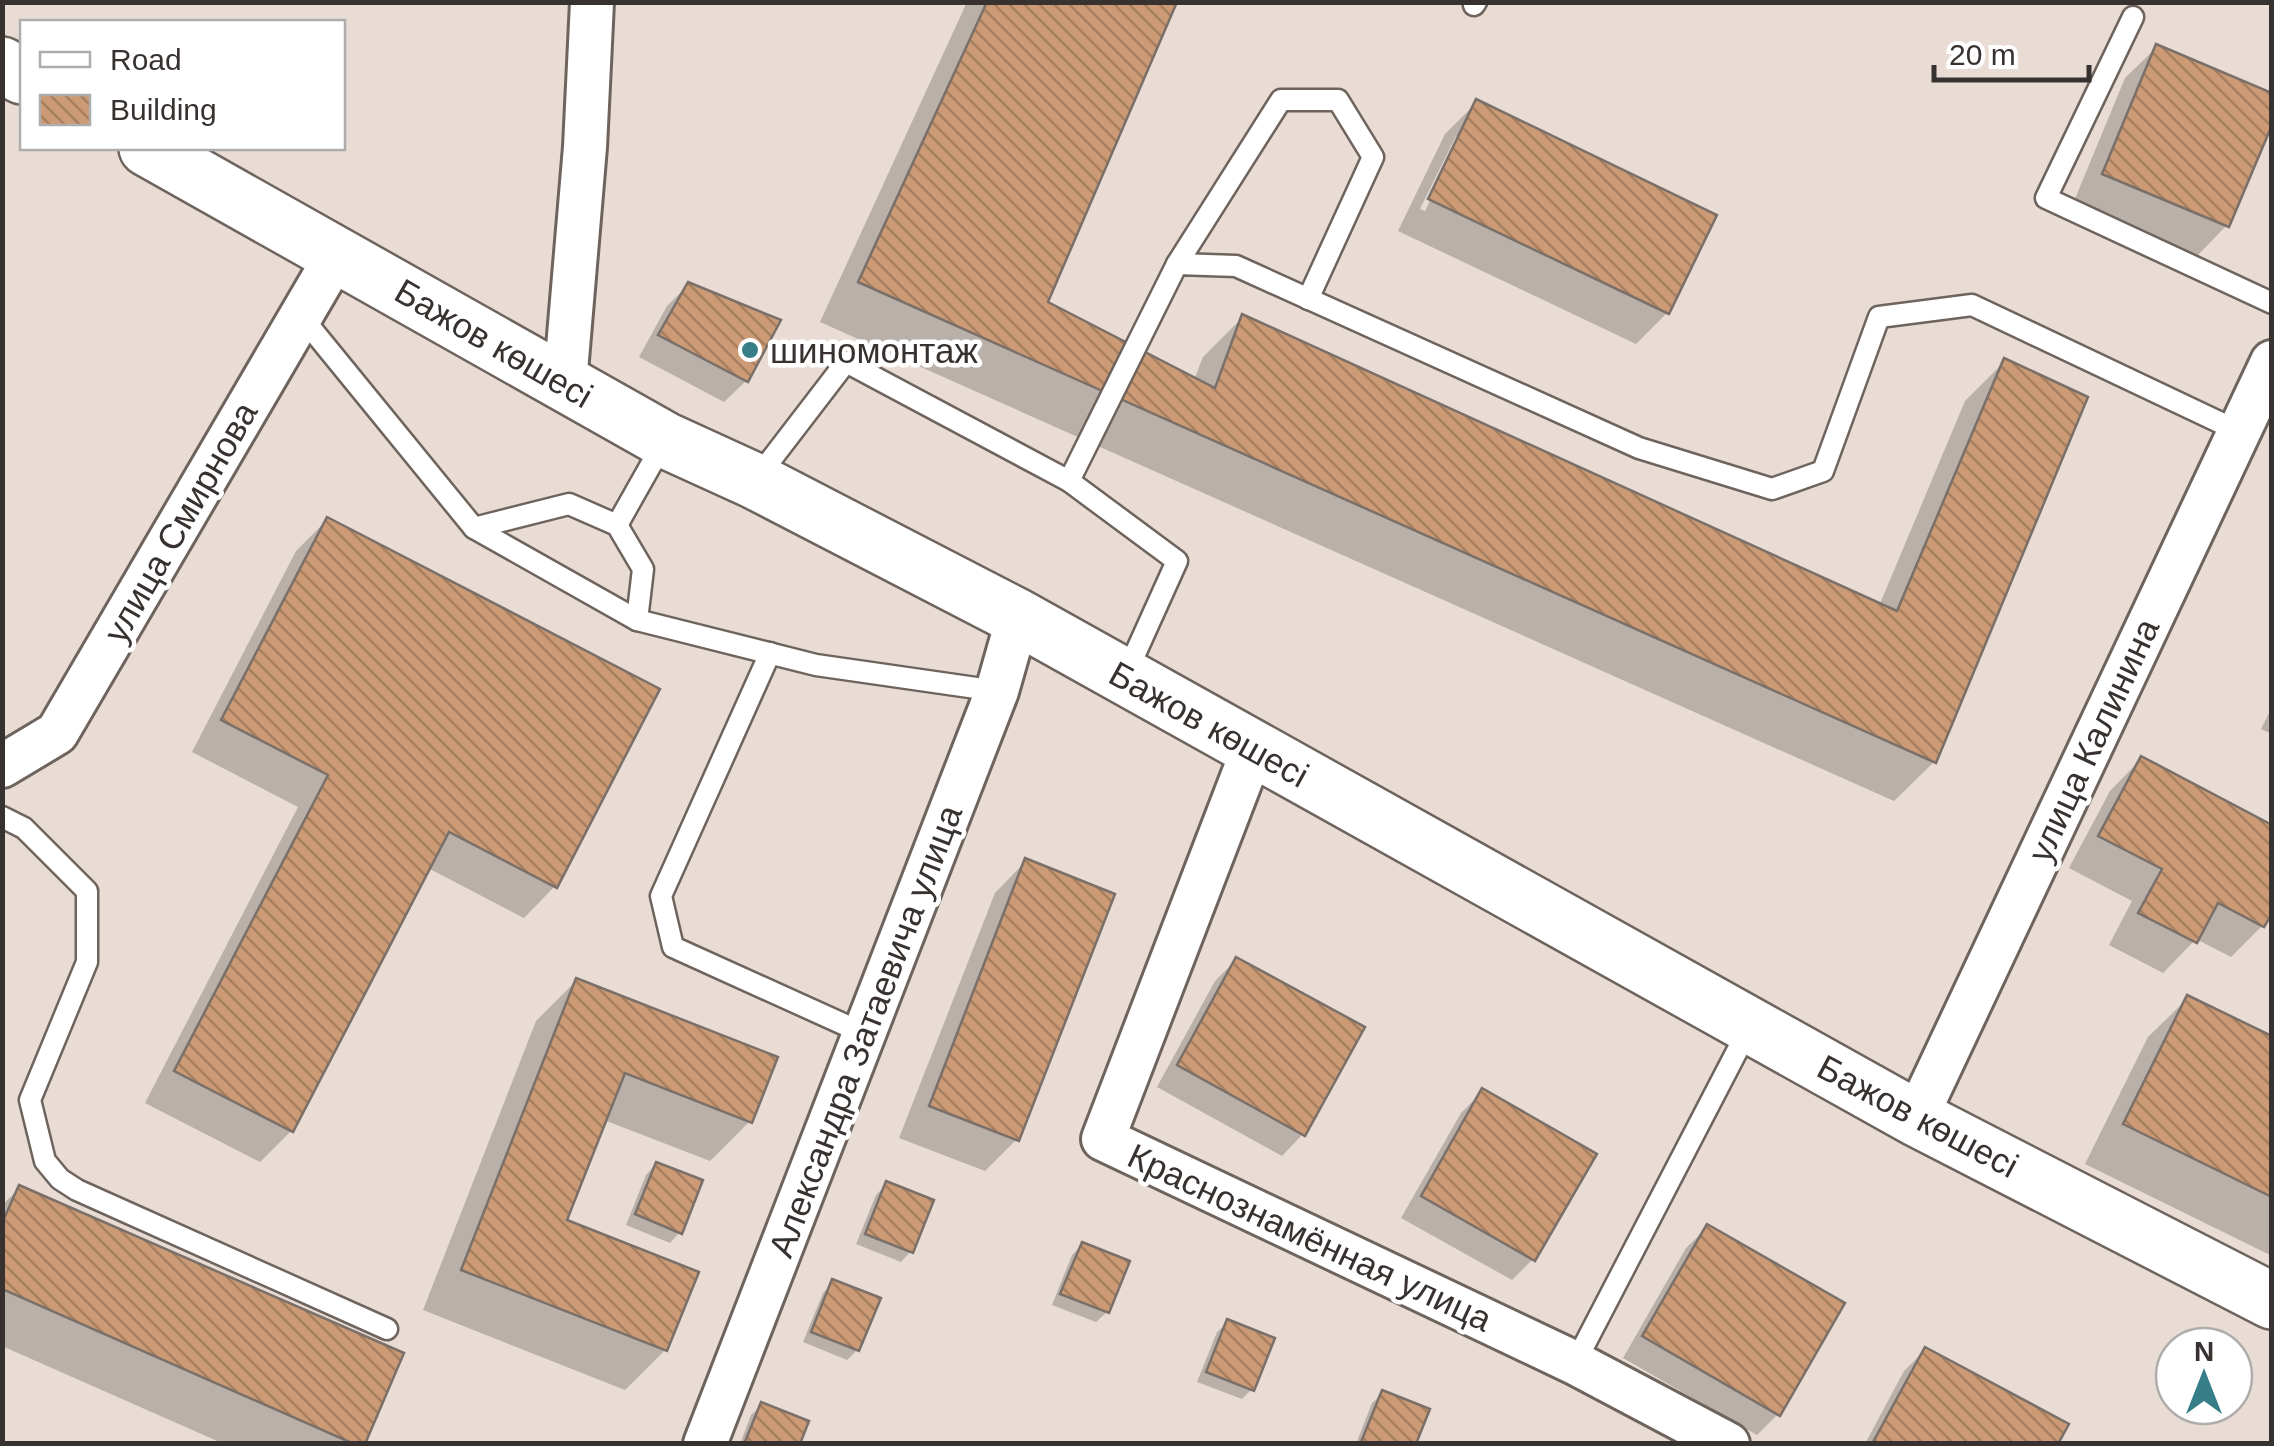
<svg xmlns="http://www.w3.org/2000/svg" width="2274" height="1446" font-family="Helvetica,sans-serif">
  <defs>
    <pattern id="building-back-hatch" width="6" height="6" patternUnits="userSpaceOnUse" patternTransform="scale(2.5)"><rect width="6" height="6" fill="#cc9b75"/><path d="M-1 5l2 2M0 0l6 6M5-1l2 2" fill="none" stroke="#a67f60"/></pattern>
  </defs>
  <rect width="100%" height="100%" fill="#e8dcd4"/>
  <g fill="#0003" fill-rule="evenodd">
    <path d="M 967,2 L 1174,2 L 1045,303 L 1194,380 L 1203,357 L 1243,317 L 1879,606 L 1965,401 L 2005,361 L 1934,762 L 1894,801 L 820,322 Z"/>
    <path d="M 2157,47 L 2227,225 L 2196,257 L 2072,206 L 2125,78 Z"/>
    <path d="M 1477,102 L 1667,313 L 1636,344 L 1398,231 L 1445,134 ZM 1456,136 L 1461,136 L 1425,211 L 1420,209 Z"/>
    <path d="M 688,285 L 777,322 L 746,381 L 724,402 L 639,357 L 667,306 Z"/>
    <path d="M 327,520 L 555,886 L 524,918 L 428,868 L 291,1131 L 260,1162 L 145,1103 L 298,807 L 192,752 L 296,551 Z"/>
    <path d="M 2272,707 L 2272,734 L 2261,729 Z"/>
    <path d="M 2141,759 L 2262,926 L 2231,957 L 2196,939 L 2163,973 L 2109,945 L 2132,901 L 2069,868 L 2110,791 Z"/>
    <path d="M 1026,861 L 1017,1139 L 985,1171 L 899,1138 L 995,893 Z"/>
    <path d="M 1236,960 L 1303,1134 L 1282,1156 L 1157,1087 L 1215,981 Z"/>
    <path d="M 576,981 L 750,1121 L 710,1161 L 604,1120 L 564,1222 L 665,1350 L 625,1390 L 423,1310 L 536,1021 Z"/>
    <path d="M 2188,998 L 2272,1039 L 2272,1256 L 2085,1164 L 2148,1037 Z"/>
    <path d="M 1482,1092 L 1533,1259 L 1512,1280 L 1401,1218 L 1461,1113 Z"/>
    <path d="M 656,1164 L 680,1232 L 670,1243 L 626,1225 L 646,1175 Z"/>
    <path d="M 887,1184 L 911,1251 L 901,1262 L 856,1244 L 876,1195 Z"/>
    <path d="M 20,1188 L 362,1444 L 224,1444 L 2,1346 L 2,1205 Z"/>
    <path d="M 1708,1227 L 1778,1414 L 1757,1435 L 1623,1358 L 1686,1248 Z"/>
    <path d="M 1082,1245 L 1107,1312 L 1096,1322 L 1052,1305 L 1072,1255 Z"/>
    <path d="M 833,1282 L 857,1350 L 847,1360 L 803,1342 L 823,1293 Z"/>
    <path d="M 1228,1322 L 1252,1389 L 1242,1399 L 1197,1382 L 1217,1332 Z"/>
    <path d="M 1925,1350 L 2056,1444 L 1865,1444 L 1904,1371 Z"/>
    <path d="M 1383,1393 L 1413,1444 L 1356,1444 L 1372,1403 Z"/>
    <path d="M 762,1405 L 797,1444 L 740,1444 L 751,1415 Z"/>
  </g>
  <g fill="url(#building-back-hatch)" stroke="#7a7069" stroke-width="2.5">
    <path d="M 987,2 L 1177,2 L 1048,302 L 1215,388 L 1242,314 L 1897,611 L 2004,358 L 2088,397 L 1936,763 L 858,282 Z"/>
    <path d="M 2156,44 L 2272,93 L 2272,125 L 2229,227 L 2102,174 Z"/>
    <path d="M 1476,99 L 1717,215 L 1669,314 L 1428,199 Z"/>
    <path d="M 688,282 L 781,320 L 748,382 L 658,335 Z"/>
    <path d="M 327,517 L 660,689 L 557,888 L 449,832 L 293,1132 L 174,1071 L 328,775 L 221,720 Z"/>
    <path d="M 2141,756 L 2272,825 L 2272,914 L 2264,927 L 2218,903 L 2197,943 L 2138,913 L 2162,869 L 2098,836 Z"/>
    <path d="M 1025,858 L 1115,894 L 1019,1141 L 929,1106 Z"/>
    <path d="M 1236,957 L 1365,1027 L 1305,1136 L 1177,1065 Z"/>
    <path d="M 576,978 L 778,1057 L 752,1123 L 625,1073 L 567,1220 L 699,1272 L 667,1351 L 461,1270 Z"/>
    <path d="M 2187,995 L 2272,1036 L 2272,1197 L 2123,1124 Z"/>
    <path d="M 1482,1088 L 1597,1154 L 1535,1261 L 1421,1196 Z"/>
    <path d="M 656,1162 L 703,1180 L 682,1234 L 635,1214 Z"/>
    <path d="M 886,1181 L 934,1200 L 913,1253 L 865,1234 Z"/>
    <path d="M 19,1185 L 404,1353 L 365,1444 L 354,1444 L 2,1289 L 2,1223 Z"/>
    <path d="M 1707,1224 L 1845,1303 L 1780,1416 L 1642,1336 Z"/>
    <path d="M 1082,1242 L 1130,1261 L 1109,1313 L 1060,1294 Z"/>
    <path d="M 832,1279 L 881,1298 L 859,1351 L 811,1332 Z"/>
    <path d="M 1227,1319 L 1275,1338 L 1254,1391 L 1206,1372 Z"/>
    <path d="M 1925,1347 L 2069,1424 L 2058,1444 L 1872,1444 Z"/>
    <path d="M 1382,1390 L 1430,1409 L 1416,1444 L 1361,1442 Z"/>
    <path d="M 761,1402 L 809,1421 L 800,1444 L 744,1444 Z"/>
  </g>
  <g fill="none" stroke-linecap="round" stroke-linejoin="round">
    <defs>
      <g id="service">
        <path d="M 1474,5 L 1476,2"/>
        <path d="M 2133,17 L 2046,198 L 2272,303"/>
        <path d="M 1177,264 L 1281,100 L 1338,100 L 1373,157 L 1308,299"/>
        <path d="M 301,316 L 474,528 L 637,620 L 816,665 L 997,691"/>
        <path d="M 757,478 L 846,362 L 1069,481 L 1177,264 L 1236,266 L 1639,448 L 1772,489 L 1823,471 L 1879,317 L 1972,305 L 2238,431"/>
        <path d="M 1069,481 L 1177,561 L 1126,674"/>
        <path d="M 617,525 L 665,440"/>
        <path d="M 474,528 L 569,504 L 617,525 L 643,569 L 637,620"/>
        <path d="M 770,653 L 661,896 L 673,947 L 863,1033"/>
        <path d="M 2,817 L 24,828 L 87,891 L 87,962 L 30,1100 L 45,1161 L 60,1179 L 77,1190 L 387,1329"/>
        <path d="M 1575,1363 L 1749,1028"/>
      </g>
      <g id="minor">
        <path d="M 565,383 L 585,147 L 592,2"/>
        <path d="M 1253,749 L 1103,1139 L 1575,1363 L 1728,1444"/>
        <path d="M 2,766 L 57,733 L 336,256"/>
        <path d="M 1916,1118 L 2272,362"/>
        <path d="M 705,1444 L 997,691 L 1018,617"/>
      </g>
      <g id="primary">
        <path d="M 2,65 L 22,76"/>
        <path d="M 147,148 L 665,440 L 755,481 L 1018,617 L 1916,1118 L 2272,1301"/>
      </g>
    </defs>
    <use href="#service" stroke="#6e645d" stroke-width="25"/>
    <use href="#minor" stroke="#6e645d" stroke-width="48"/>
    <use href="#primary" stroke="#6e645d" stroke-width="60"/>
    <use href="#service" stroke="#fff" stroke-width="20"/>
    <use href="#minor" stroke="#fff" stroke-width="42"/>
    <use href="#primary" stroke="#fff" stroke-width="55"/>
  </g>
  <circle fill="#377e89" stroke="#fff" stroke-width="4" cx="750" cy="350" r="10"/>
  <g text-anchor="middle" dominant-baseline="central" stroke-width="9" stroke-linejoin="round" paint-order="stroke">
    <g font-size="35" fill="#37322f" stroke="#fff">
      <text transform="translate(494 343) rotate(30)">Бажов көшесі</text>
      <text transform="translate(180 522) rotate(-60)">улица Смирнова</text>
      <text transform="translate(1209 724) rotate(29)">Бажов көшесі</text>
      <text transform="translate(2093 740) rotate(-65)">улица Калинина</text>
      <text transform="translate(865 1031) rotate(-69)">Александра Затаевича улица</text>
      <text transform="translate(1918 1116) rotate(28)">Бажов көшесі</text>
      <text transform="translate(1310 1237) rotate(25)">Краснознамённая улица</text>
    </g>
    <g font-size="35" fill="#37322f" stroke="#fff" text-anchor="start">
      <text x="770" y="350">шиномонтаж</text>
    </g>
  </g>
  <rect width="2274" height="1446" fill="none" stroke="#37322f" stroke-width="10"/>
  <rect x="20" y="20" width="325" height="130" fill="#ffffff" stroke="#afadac" stroke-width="2.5"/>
  <rect x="40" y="52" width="50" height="15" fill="#ffffff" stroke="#afadac" stroke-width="2.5"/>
  <text x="110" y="70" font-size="30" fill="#37322f">Road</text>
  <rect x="40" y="95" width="50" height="30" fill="url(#building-back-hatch)" stroke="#afadac" stroke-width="2.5"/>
  <text x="110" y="120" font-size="30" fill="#37322f">Building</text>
  <g transform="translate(2204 1376)"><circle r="48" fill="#ffffff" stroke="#afadac" stroke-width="2.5"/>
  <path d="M0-8L18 38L0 25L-18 38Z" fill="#377e89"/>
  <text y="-15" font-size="28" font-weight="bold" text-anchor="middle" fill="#37322f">N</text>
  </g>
  <path d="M1934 65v15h155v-15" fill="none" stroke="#37322f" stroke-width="5"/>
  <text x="1949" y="65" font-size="30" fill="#37322f" stroke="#ffffff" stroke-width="8" paint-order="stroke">20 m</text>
</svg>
